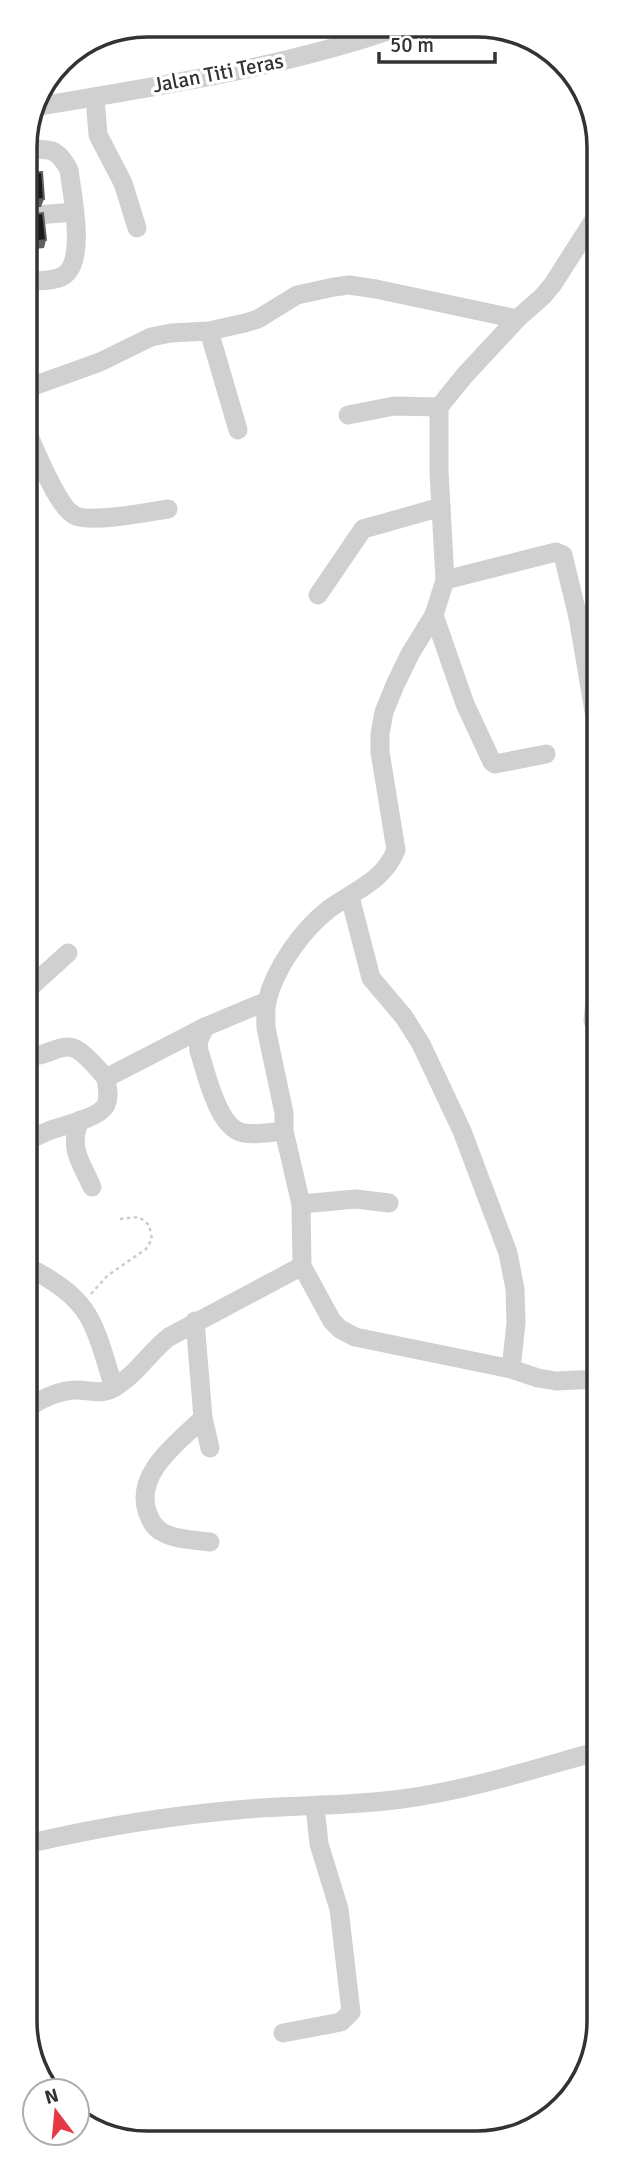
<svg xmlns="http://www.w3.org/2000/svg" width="624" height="2168" font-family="Signika,sans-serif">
  <rect width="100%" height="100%" fill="#fff"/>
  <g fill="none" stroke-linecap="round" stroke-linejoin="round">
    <path stroke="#cdcdcd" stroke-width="2.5" stroke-dasharray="3.5 3.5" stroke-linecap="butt" d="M 91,1294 L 107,1276 L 146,1249 L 152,1239 L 149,1225 L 139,1217 L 119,1219"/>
    <g stroke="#d0d0d0" stroke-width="19">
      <path d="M 95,97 L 98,135 L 123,183 L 137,228"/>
      <path d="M 40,106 C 159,86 280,68 394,29"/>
      <path d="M 25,151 C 49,148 57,147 69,170 C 72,195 87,262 63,276 C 53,282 36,280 25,282"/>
      <path d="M 597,215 L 553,284 L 543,296 L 517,319 L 465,375 L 439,407 L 439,471 L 445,580 L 434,615 L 410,654 L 395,685 L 384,712 L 380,734 L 380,752 L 396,850 C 383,882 355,890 329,909 C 302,930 275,968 267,1001 C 265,1010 266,1019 266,1028 L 284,1113 L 284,1131 L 301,1204 L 302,1266 L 332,1321 L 340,1329 L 355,1337 L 511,1369 L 538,1378 L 556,1381 L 599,1379"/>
      <path d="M 25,216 L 74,212"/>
      <path d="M 209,331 L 238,430"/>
      <path d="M 25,389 L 100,362 L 151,337 L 171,333 L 209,331 L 245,323 L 258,319 L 297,295 L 334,287 L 349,285 L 376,289 L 517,319"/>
      <path d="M 348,415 L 394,406 L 439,407"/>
      <path d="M 25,428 C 35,447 57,509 76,516 C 93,523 148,512 168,509"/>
      <path d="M 445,580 L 556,552 L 563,555 L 578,617 L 598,735"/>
      <path d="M 318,595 L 363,529 L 441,507"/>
      <path d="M 434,615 L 465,704 L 492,762 L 495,764 L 546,754"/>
      <path d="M 578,617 L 598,614"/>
      <path d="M 350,897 L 371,978 L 404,1017 L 421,1044 L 462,1131 L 508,1253 L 515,1289 L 516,1323 L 511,1369"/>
      <path d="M 26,991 L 68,953"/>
      <path d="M 593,1021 L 598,968"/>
      <path d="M 205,1027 L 198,1042 L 199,1051 C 206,1072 217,1124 240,1132 C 252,1136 271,1132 284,1131"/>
      <path d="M 26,1054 C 43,1061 60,1041 76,1049 C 87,1055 97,1068 106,1078"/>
      <path d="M 80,1120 C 68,1148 81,1162 92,1187"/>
      <path d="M 26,1142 C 34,1138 42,1133 51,1130 C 65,1125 99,1118 106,1105 C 110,1096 107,1087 106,1078 L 205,1027 L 267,1001"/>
      <path d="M 301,1204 L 356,1199 L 389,1203"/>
      <path d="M 26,1266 C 93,1300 93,1321 114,1388"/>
      <path d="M 195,1321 L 203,1418 L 210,1448"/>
      <path d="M 26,1410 C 37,1400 60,1390 76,1390 C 89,1390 101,1395 113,1388 C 136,1376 149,1352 169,1337 L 302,1266"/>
      <path d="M 203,1418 C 180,1441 135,1472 147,1511 C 150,1519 153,1527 162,1532 C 175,1540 195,1540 210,1542"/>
      <path d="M 27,1844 C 99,1827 173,1815 248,1809 C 299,1805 351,1806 402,1799 C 469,1790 534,1769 599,1751"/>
      <path d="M 283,2033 L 341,2022 L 351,2012 L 339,1909 L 319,1844 L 315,1807"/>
    </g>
  </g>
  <g fill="#5f5f5f">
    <path d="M 44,199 L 41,207 L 25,208 L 25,201 Z"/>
    <path d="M 46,240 L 44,248 L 25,250 L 25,243 Z"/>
  </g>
  <g fill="#1a1a1a" stroke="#5f5f5f" stroke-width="2">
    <path d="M 42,172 L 44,199 L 25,201 L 25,173 Z"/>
    <path d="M 43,213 L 46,240 L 25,243 L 25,215 Z"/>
  </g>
  <g text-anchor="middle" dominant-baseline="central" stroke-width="7" stroke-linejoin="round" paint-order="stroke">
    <g font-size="21" fill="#333" stroke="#fff">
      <text transform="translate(218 73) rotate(-11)">Jalan Titi Teras</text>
    </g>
  </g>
  <path d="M0 0H624V2168H0ZM147 37H477A110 110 0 0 1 587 147V2021A110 110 0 0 1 477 2131H147A110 110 0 0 1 37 2021V147A110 110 0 0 1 147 37Z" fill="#fff" fill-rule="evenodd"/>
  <path fill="none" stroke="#333" stroke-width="3.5" d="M147 37H477A110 110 0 0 1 587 147V2021A110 110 0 0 1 477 2131H147A110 110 0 0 1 37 2021V147A110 110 0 0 1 147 37Z"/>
  <g transform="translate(56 2112) rotate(344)"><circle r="33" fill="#ffffff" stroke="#adadad" stroke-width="2"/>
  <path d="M0-5L12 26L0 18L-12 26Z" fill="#e63946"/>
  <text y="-10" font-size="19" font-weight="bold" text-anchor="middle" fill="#333333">N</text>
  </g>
  <path d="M379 52v10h116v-10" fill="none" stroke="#333333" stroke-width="3.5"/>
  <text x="390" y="52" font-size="21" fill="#333333" stroke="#ffffff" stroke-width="5" paint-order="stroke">50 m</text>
</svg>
